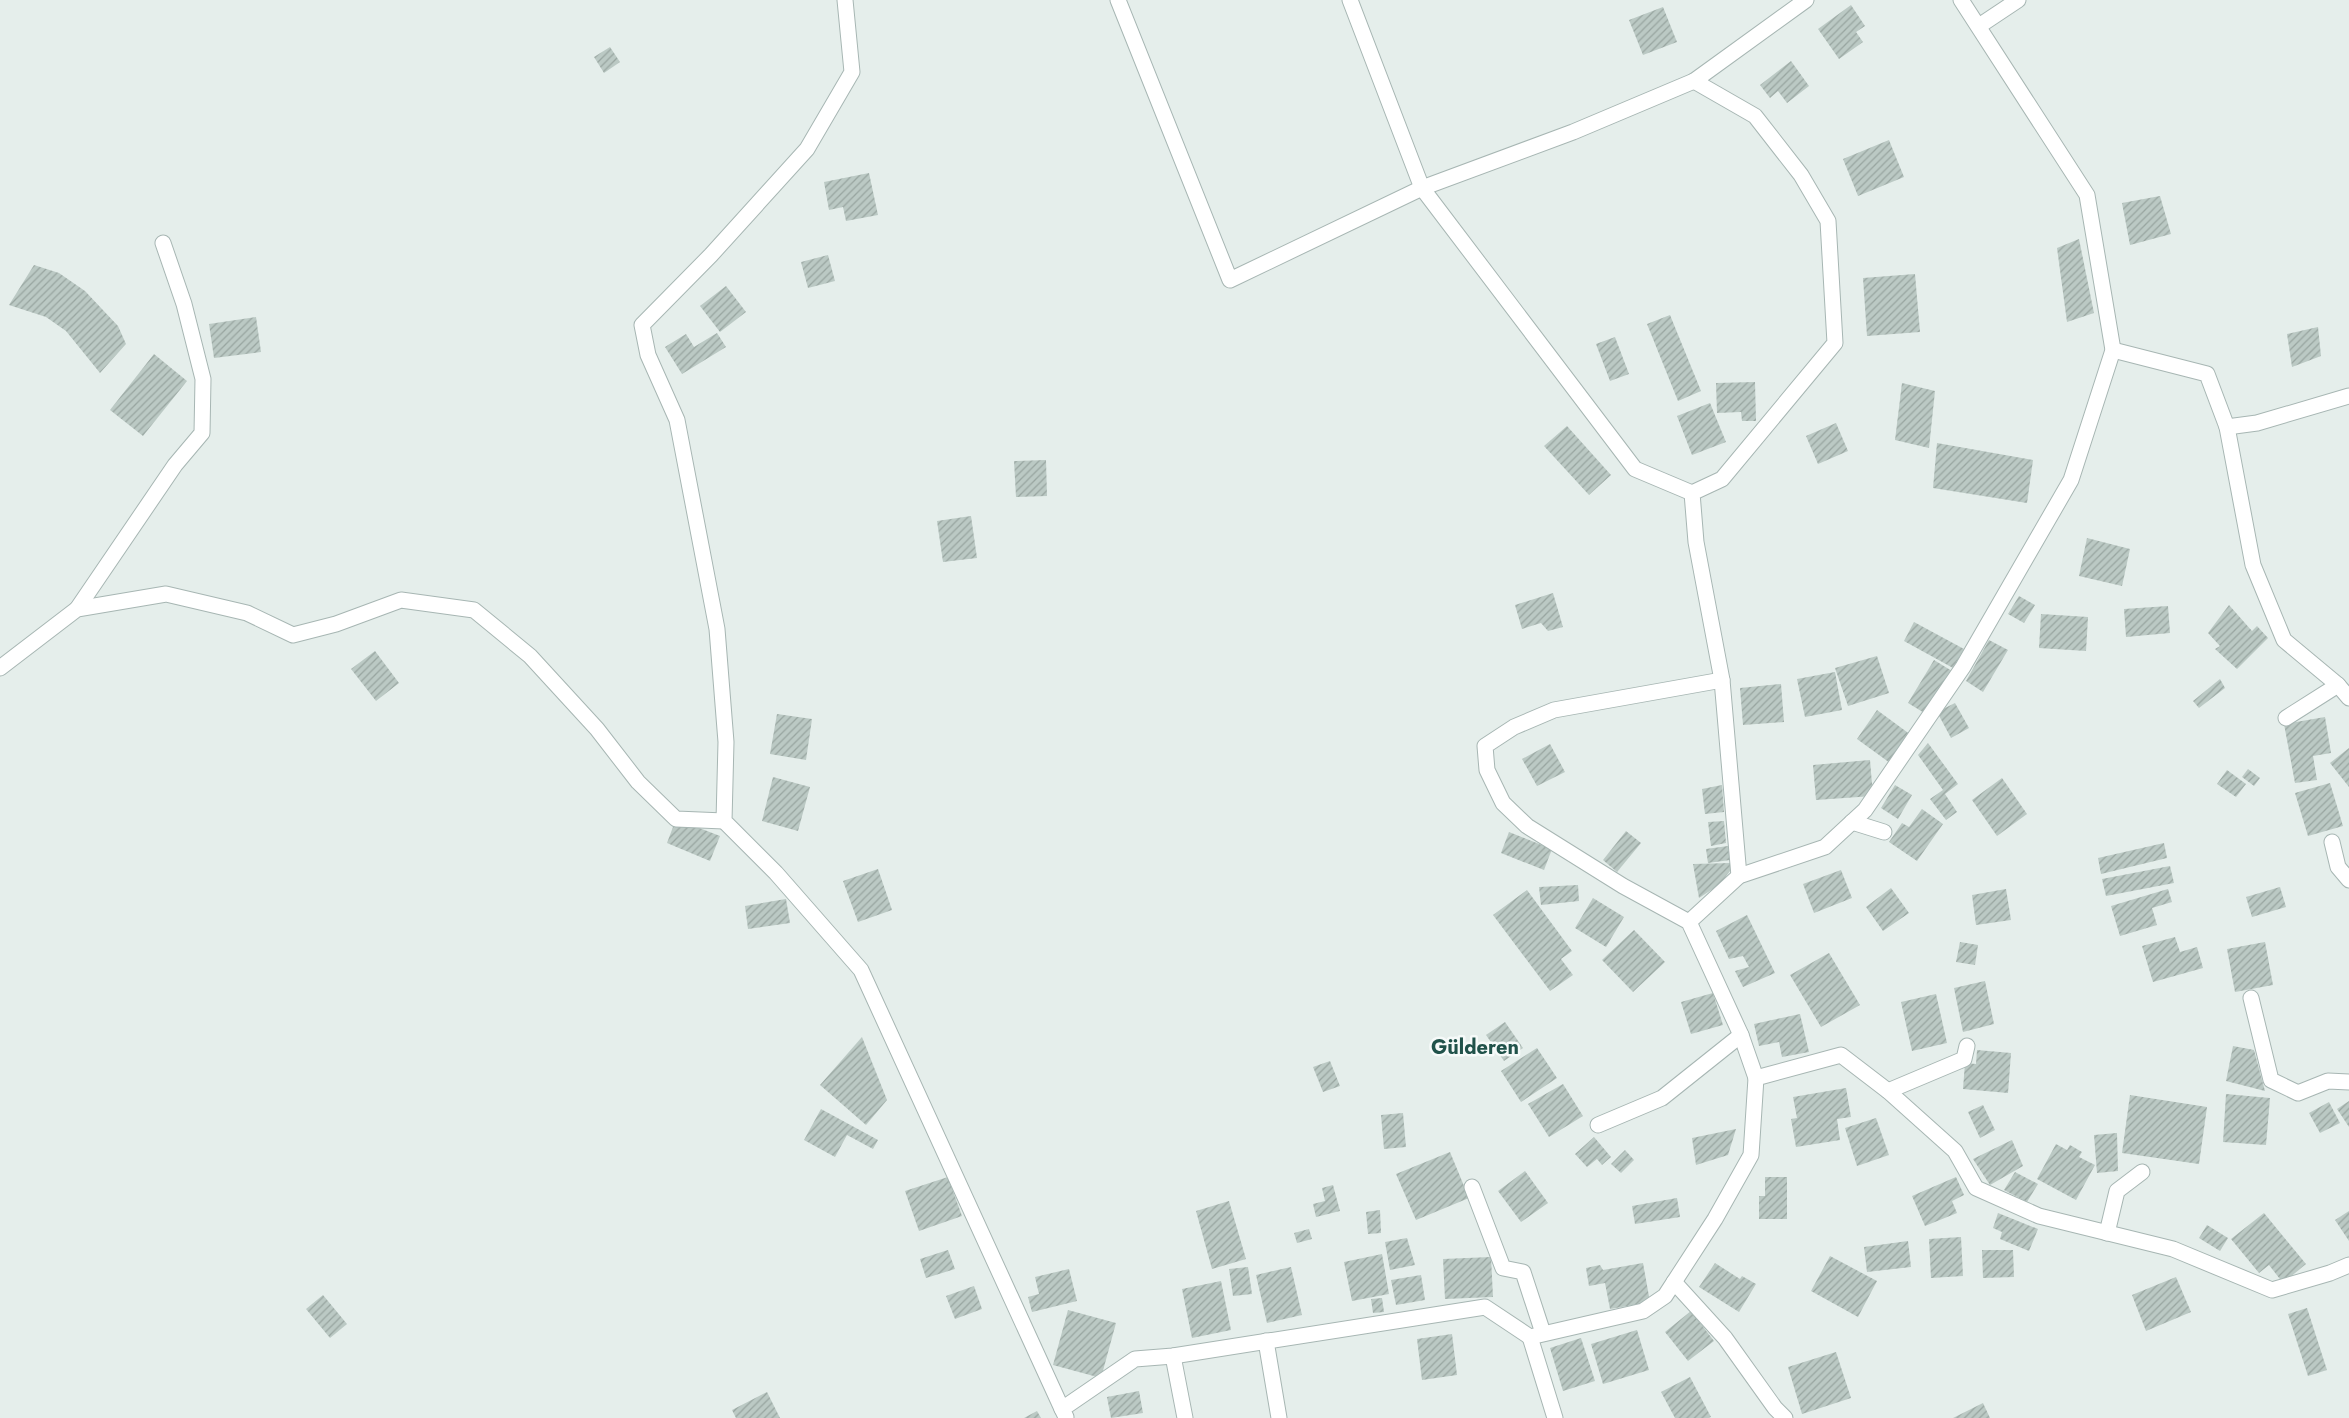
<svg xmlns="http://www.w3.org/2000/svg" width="2349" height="1418" font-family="Jost,sans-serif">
  <defs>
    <pattern id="building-hatch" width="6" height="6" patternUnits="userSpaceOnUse" patternTransform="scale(1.25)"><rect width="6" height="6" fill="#bbc9c4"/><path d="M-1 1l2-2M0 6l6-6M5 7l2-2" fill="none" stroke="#98a5a0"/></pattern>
  </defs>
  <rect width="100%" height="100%" fill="#e5eeeb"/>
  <g fill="url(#building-hatch)">
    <path d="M 1851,5 L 1865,26 L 1856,32 L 1863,42 L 1839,59 L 1818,29 Z"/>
    <path d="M 1663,7 L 1677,42 L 1643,55 L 1629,20 Z"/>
    <path d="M 610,47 L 620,62 L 604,73 L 594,57 Z"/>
    <path d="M 1791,61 L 1809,86 L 1787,103 L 1778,91 L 1770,98 L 1760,85 Z"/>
    <path d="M 1889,140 L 1904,177 L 1858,196 L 1843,159 Z"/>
    <path d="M 869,173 L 878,215 L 846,221 L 843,207 L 829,210 L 824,182 Z"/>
    <path d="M 2160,196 L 2171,234 L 2130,245 L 2122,203 Z"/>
    <path d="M 2079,239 L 2094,313 L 2067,322 L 2057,248 Z"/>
    <path d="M 828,255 L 835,281 L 808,288 L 801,262 Z"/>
    <path d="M 34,265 L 59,273 L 85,291 L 118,326 L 126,344 L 100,373 L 66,331 L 46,317 L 9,305 Z"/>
    <path d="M 1915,274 L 1920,332 L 1867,336 L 1863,278 Z"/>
    <path d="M 726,286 L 746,312 L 720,332 L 700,306 Z"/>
    <path d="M 1670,315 L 1701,391 L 1678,401 L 1647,324 Z"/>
    <path d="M 256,317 L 261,352 L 214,358 L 209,324 Z"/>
    <path d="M 2318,327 L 2321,356 L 2292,367 L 2287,334 Z"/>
    <path d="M 717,333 L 726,347 L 682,374 L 665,347 L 686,334 L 694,347 Z"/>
    <path d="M 1615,337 L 1629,374 L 1610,381 L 1596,344 Z"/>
    <path d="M 154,354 L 187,381 L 143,436 L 110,410 Z"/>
    <path d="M 1755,382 L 1756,421 L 1742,421 L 1741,412 L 1717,413 L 1716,383 Z"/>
    <path d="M 1902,383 L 1935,391 L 1929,448 L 1895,440 Z"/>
    <path d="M 1710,403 L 1726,442 L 1692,455 L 1677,416 Z"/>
    <path d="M 1836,423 L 1848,451 L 1818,464 L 1806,436 Z"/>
    <path d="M 1567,426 L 1611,475 L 1589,495 L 1544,446 Z"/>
    <path d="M 1937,443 L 2033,460 L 2027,503 L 1933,488 Z"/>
    <path d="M 1046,460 L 1047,496 L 1016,497 L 1014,461 Z"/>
    <path d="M 971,516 L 977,558 L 943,562 L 937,521 Z"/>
    <path d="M 2087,538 L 2130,549 L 2122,586 L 2079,576 Z"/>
    <path d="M 1553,593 L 1563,627 L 1548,631 L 1541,623 L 1522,629 L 1515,605 Z"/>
    <path d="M 2019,596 L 2035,605 L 2024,623 L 2008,614 Z"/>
    <path d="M 2229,605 L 2252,631 L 2257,626 L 2268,638 L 2237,669 L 2215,649 L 2220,646 L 2208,633 Z"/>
    <path d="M 2168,606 L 2170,633 L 2126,637 L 2124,609 Z"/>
    <path d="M 2041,614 L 2088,617 L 2086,651 L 2039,648 Z"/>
    <path d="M 1914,622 L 1964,649 L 1953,668 L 1904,641 Z"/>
    <path d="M 1989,640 L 2008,650 L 1983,692 L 1966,681 Z"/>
    <path d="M 375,651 L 399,683 L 376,701 L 351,669 Z"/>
    <path d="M 1877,656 L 1889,693 L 1848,706 L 1835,668 Z"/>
    <path d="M 1934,660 L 1952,671 L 1926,714 L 1908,703 Z"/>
    <path d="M 1835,672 L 1842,710 L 1805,717 L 1797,679 Z"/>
    <path d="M 2220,679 L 2225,688 L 2199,708 L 2193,701 Z"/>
    <path d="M 1781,684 L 1784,722 L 1743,725 L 1740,688 Z"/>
    <path d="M 1955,703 L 1969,728 L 1951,738 L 1937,712 Z"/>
    <path d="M 1877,710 L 1911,735 L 1890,763 L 1857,739 Z"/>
    <path d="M 777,714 L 812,719 L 806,760 L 770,754 Z"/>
    <path d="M 2325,717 L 2331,753 L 2313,756 L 2317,780 L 2295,783 L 2284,724 Z"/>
    <path d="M 1928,743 L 1958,784 L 1945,794 L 1957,812 L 1946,820 L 1930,799 L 1943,790 L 1918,755 Z"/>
    <path d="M 1550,744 L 1565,772 L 1537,786 L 1522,759 Z"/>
    <path d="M 2349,748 L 2349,787 L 2330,763 Z"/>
    <path d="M 1870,760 L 1873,796 L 1816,800 L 1813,765 Z"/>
    <path d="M 2248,769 L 2260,778 L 2254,786 L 2242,777 Z"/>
    <path d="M 2227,770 L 2246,784 L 2236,797 L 2217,784 Z"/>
    <path d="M 773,777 L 810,787 L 798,831 L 762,821 Z"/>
    <path d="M 2002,778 L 2027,814 L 1997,836 L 1972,800 Z"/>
    <path d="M 2330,783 L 2343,826 L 2308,836 L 2295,793 Z"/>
    <path d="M 1722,785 L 1724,812 L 1705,814 L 1702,789 Z"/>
    <path d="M 1895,785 L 1912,795 L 1898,819 L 1881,808 Z"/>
    <path d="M 1922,809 L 1943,824 L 1917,861 L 1889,842 L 1902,823 L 1909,827 Z"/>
    <path d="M 676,819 L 720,836 L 710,861 L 667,843 Z"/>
    <path d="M 1724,821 L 1726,843 L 1711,846 L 1708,822 Z"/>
    <path d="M 1626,831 L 1641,843 L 1617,872 L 1603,860 Z"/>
    <path d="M 1509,832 L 1552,849 L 1544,870 L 1501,853 Z"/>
    <path d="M 2164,843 L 2167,858 L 2101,874 L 2098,858 Z"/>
    <path d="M 1728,846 L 1730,860 L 1708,863 L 1706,849 Z"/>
    <path d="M 1730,863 L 1730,871 L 1719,885 L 1699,898 L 1693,864 Z"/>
    <path d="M 2170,866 L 2174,883 L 2106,896 L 2102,879 Z"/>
    <path d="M 878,869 L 892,910 L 858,922 L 843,881 Z"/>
    <path d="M 1841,870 L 1852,898 L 1814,913 L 1803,884 Z"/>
    <path d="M 1578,885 L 1579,901 L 1541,905 L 1539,887 Z"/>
    <path d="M 2280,887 L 2286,907 L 2252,917 L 2246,897 Z"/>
    <path d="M 1891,888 L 1909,913 L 1883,931 L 1866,907 Z"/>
    <path d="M 2006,889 L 2011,920 L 1976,925 L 1972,895 Z"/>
    <path d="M 2168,889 L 2172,902 L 2152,908 L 2157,925 L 2120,936 L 2111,906 Z"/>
    <path d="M 1527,890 L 1572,951 L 1561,959 L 1573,975 L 1550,991 L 1493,915 Z"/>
    <path d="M 1593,898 L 1624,917 L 1606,947 L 1575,928 Z"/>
    <path d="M 786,899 L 790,923 L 748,929 L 745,906 Z"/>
    <path d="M 1747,915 L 1775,973 L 1743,987 L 1735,971 L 1749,967 L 1743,956 L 1729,959 L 1716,931 Z"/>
    <path d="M 1634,930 L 1665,962 L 1633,992 L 1602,960 Z"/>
    <path d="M 2175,937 L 2180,952 L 2197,947 L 2203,968 L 2153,982 L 2142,946 Z"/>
    <path d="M 1960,942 L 1978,945 L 1975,965 L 1956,962 Z"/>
    <path d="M 2265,942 L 2273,985 L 2235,992 L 2227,949 Z"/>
    <path d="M 1829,953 L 1860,1005 L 1821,1027 L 1790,975 Z"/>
    <path d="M 1985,981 L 1994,1024 L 1963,1032 L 1954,988 Z"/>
    <path d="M 1713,993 L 1723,1025 L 1691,1034 L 1681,1002 Z"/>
    <path d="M 1936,994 L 1947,1043 L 1912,1051 L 1901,1002 Z"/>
    <path d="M 1800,1014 L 1809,1052 L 1782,1057 L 1779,1042 L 1759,1046 L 1754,1024 Z"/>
    <path d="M 1505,1022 L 1523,1048 L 1504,1061 L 1486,1035 Z"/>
    <path d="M 862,1037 L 887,1100 L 866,1125 L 820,1085 Z"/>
    <path d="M 2233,1046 L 2254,1050 L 2265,1091 L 2226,1081 Z"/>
    <path d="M 1537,1048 L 1557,1078 L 1521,1102 L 1501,1071 Z"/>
    <path d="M 1977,1050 L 2011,1053 L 2008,1093 L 1963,1089 L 1965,1063 L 1976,1064 Z"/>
    <path d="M 1330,1061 L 1340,1086 L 1323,1092 L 1313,1067 Z"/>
    <path d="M 1563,1084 L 1583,1116 L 1549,1137 L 1528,1104 Z"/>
    <path d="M 1846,1088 L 1851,1117 L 1837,1119 L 1840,1140 L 1796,1147 L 1791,1119 L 1797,1118 L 1793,1097 Z"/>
    <path d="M 2226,1094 L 2270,1098 L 2266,1145 L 2223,1142 Z"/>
    <path d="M 2130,1095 L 2207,1107 L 2199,1164 L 2122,1153 Z"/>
    <path d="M 2349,1101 L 2349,1127 L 2337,1109 Z"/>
    <path d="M 2329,1102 L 2340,1123 L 2320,1133 L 2309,1113 Z"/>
    <path d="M 1983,1105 L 1995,1130 L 1980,1138 L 1968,1112 Z"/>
    <path d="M 821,1109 L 878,1140 L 873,1149 L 847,1135 L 835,1157 L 804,1140 Z"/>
    <path d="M 1403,1113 L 1406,1147 L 1384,1149 L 1381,1115 Z"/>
    <path d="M 1876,1118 L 1889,1155 L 1857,1166 L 1845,1128 Z"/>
    <path d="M 1736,1129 L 1728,1155 L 1696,1165 L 1692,1138 Z"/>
    <path d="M 2117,1133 L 2118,1171 L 2097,1173 L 2094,1135 Z"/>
    <path d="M 1594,1137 L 1611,1157 L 1602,1165 L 1597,1159 L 1587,1167 L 1575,1154 Z"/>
    <path d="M 2012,1140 L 2023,1166 L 1990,1185 L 1973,1159 Z"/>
    <path d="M 2056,1144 L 2067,1150 L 2070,1145 L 2082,1152 L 2079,1157 L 2095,1165 L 2076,1200 L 2037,1179 Z"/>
    <path d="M 1625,1150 L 1634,1160 L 1621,1173 L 1611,1164 Z"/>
    <path d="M 1450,1152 L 1469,1198 L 1416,1220 L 1396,1174 Z"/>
    <path d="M 1525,1171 L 1548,1203 L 1521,1222 L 1498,1191 Z"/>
    <path d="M 2015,1172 L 2038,1184 L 2027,1202 L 2004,1190 Z"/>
    <path d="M 948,1177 L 962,1216 L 919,1231 L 905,1191 Z"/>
    <path d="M 1765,1177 L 1787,1177 L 1787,1219 L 1759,1219 L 1759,1196 L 1765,1196 Z"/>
    <path d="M 1956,1177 L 1964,1195 L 1952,1201 L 1957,1213 L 1925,1226 L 1912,1196 Z"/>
    <path d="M 1333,1185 L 1340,1211 L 1316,1217 L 1313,1204 L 1325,1201 L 1322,1188 Z"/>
    <path d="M 1677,1198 L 1680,1217 L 1635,1224 L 1632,1206 Z"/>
    <path d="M 1229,1201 L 1246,1259 L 1212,1269 L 1196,1211 Z"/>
    <path d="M 1380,1210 L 1381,1233 L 1368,1234 L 1366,1212 Z"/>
    <path d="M 2349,1211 L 2349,1241 L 2335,1220 Z"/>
    <path d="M 1998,1213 L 2038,1229 L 2029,1251 L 2000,1239 L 2002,1232 L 1993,1228 Z"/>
    <path d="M 2264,1213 L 2306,1264 L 2283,1283 L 2269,1265 L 2259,1273 L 2231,1239 Z"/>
    <path d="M 2207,1225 L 2228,1238 L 2220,1251 L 2199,1238 Z"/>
    <path d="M 1309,1229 L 1312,1239 L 1297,1243 L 1294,1233 Z"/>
    <path d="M 1961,1237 L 1963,1276 L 1931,1278 L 1929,1239 Z"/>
    <path d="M 1407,1238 L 1415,1265 L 1390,1270 L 1385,1242 Z"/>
    <path d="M 1908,1241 L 1911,1267 L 1867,1272 L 1864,1247 Z"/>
    <path d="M 948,1250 L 955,1269 L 926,1278 L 920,1259 Z"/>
    <path d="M 1982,1250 L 2013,1250 L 2014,1277 L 1983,1278 Z"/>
    <path d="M 1382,1254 L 1389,1294 L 1352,1301 L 1344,1262 Z"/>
    <path d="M 1830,1256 L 1877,1281 L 1858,1317 L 1811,1291 Z"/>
    <path d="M 1491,1257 L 1493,1297 L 1445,1299 L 1443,1259 Z"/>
    <path d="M 1643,1263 L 1650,1302 L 1610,1309 L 1605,1283 L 1589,1286 L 1586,1268 L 1600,1265 L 1603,1270 Z"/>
    <path d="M 1715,1263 L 1740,1279 L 1742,1276 L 1756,1284 L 1739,1312 L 1699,1287 Z"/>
    <path d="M 1248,1267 L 1252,1294 L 1233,1296 L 1229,1269 Z"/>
    <path d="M 1291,1267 L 1302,1315 L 1267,1323 L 1256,1275 Z"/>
    <path d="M 1069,1269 L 1077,1301 L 1032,1312 L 1028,1297 L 1039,1294 L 1035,1277 Z"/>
    <path d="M 1421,1275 L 1425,1300 L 1396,1305 L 1391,1280 Z"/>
    <path d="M 2176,1277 L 2191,1312 L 2146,1331 L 2132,1295 Z"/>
    <path d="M 1221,1281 L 1231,1330 L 1192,1338 L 1182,1289 Z"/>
    <path d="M 974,1286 L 982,1309 L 955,1319 L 946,1296 Z"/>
    <path d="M 323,1295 L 347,1324 L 330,1338 L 306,1309 Z"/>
    <path d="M 1382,1298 L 1384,1312 L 1373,1313 L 1371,1299 Z"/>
    <path d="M 2307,1308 L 2327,1370 L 2308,1376 L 2288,1314 Z"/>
    <path d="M 1068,1310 L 1116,1323 L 1101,1378 L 1053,1365 Z"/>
    <path d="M 1691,1311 L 1714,1341 L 1688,1361 L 1665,1332 Z"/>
    <path d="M 1637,1330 L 1649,1370 L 1603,1384 L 1591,1344 Z"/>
    <path d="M 1452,1334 L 1457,1375 L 1422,1380 L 1417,1339 Z"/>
    <path d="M 1581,1338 L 1595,1381 L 1563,1391 L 1550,1348 Z"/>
    <path d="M 1836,1352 L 1851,1398 L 1802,1414 L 1788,1367 Z"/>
    <path d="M 1690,1377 L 1711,1417 L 1708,1418 L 1675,1418 L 1661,1392 Z"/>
    <path d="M 1139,1391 L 1143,1413 L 1111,1418 L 1107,1397 Z"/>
    <path d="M 767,1392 L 780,1418 L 736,1418 L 732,1410 Z"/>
    <path d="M 1983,1403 L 1990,1418 L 1953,1418 Z"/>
    <path d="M 1037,1411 L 1041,1418 L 1024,1418 Z"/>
  </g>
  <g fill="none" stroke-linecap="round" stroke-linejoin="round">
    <defs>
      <g id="minor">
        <path d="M 845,0 L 852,72 L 807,149 L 711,255 L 642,325 L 648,355 L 677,420 L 717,629 L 726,742 L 724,821 L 776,873 L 861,970 L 1062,1409"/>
        <path d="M 1118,0 L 1230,280 L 1422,188 L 1573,132 L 1694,81"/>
        <path d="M 1350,0 L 1422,188 L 1635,469 L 1692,493"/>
        <path d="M 1979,26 L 2018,0"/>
        <path d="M 2113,350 L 2207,374 L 2227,427 L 2257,423 L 2349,396"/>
        <path d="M 2227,427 L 2253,565 L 2284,640 L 2338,685"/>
        <path d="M 77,609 L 175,465 L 202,433 L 203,379 L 184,304 L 163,243"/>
        <path d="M 0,668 L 77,609 L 166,594 L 247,613 L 293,635 L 336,624 L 401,600 L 474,610 L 530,656 L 597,729 L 638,782 L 676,819 L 724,821"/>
        <path d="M 1722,680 L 1554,710 L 1514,727 L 1485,746 L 1487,770 L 1503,803 L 1527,826 L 1623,886 L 1689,922 L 1741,1035 L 1756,1078"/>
        <path d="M 2286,718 L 2338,685 L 2349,698"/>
        <path d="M 1852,822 L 1884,832"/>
        <path d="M 2332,842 L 2338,867 L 2349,880"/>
        <path d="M 1739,876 L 1722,680 L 1696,542 L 1692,493 L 1722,479 L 1835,343 L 1828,221 L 1801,175 L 1755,116 L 1694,81 L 1806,0"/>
        <path d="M 1689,922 L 1739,876 L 1825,847 L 1865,810 L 1963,667 L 2071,480 L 2113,350 L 2087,195 L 1961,0"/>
        <path d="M 2251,998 L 2271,1080 L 2298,1093 L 2328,1081 L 2349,1082"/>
        <path d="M 1888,1091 L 1964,1059 L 1967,1046"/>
        <path d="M 1598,1125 L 1662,1098 L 1741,1035"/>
        <path d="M 1472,1187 L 1503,1268 L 1523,1272 L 1543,1333"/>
        <path d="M 2107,1233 L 2117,1191 L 2142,1172"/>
        <path d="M 1674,1282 L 1725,1338 L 1775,1408 L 1785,1418"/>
        <path d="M 1530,1337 L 1555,1418"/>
        <path d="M 1266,1341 L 1279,1418"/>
        <path d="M 1173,1356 L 1185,1418"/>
        <path d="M 1066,1417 L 1062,1409 L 1135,1359 L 1173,1356 L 1485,1307 L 1530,1337 L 1643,1311 L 1665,1296 L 1715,1219 L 1751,1155 L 1756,1078 L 1841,1055 L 1888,1091 L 1955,1151 L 1976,1188 L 2039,1216 L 2173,1249 L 2272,1290 L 2330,1273 L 2349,1265"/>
      </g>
    </defs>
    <use href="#minor" stroke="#a7b6b3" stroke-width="17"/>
    <use href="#minor" stroke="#fff" stroke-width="15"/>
  </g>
  <g text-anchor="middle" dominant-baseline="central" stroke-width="5" stroke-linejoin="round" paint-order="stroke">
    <g font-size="20" font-weight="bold" fill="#20524a" stroke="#f6faf9">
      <text x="1475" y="1047">Gülderen</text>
    </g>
  </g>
</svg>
